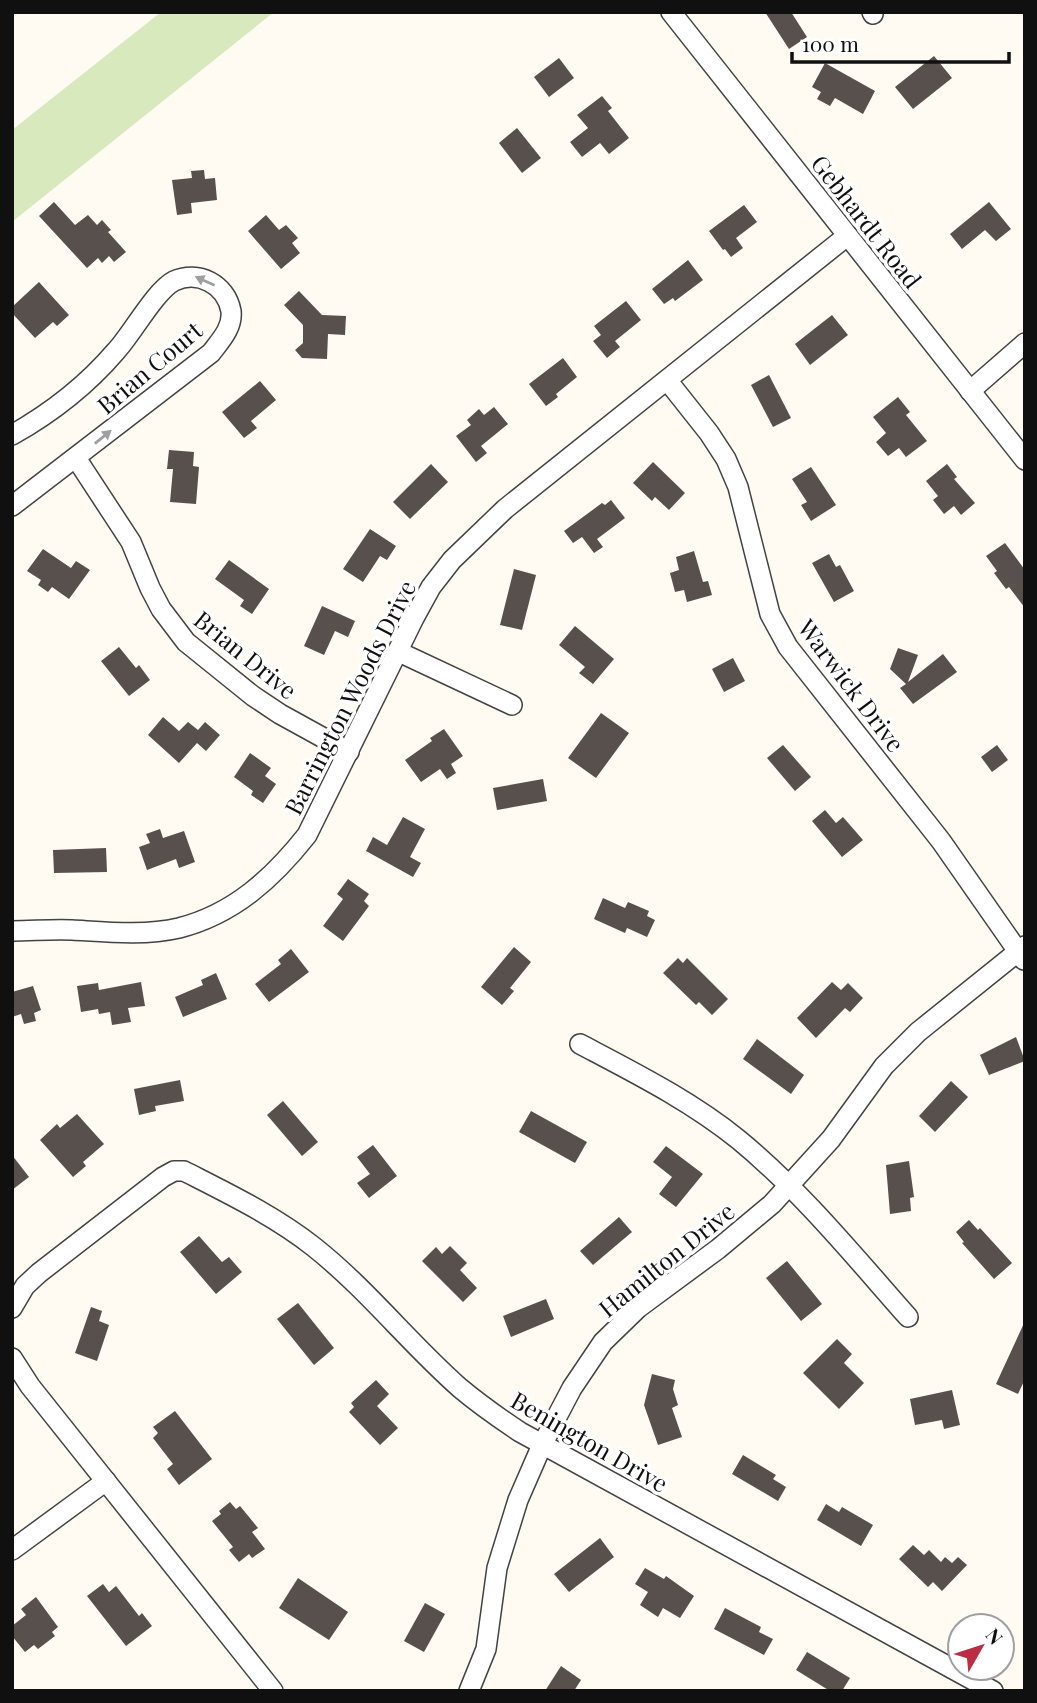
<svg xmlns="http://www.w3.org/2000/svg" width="1037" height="1703" font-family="'Playfair Display',serif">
  <rect width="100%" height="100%" fill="#fffbf3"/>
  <path fill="#d8e9bd" d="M 161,12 L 274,12 L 12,222 L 12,130 Z"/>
  <g fill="#58504d">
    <path d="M 765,12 L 791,12 L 807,37 L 789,49 Z"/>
    <path d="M 934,56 L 952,78 L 913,109 L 895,87 Z"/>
    <path d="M 559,58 L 574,78 L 549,97 L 534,77 Z"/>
    <path d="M 825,63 L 875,91 L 863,114 L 835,98 L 830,106 L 817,99 L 821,92 L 812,87 Z"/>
    <path d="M 602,96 L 612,108 L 608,111 L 629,138 L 609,154 L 600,143 L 582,157 L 570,142 L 588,128 L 577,115 Z"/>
    <path d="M 517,128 L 541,158 L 522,173 L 499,143 Z"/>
    <path d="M 204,170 L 205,179 L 215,178 L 217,200 L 191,203 L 192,213 L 177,215 L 172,180 L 192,178 L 191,171 Z"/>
    <path d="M 54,202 L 75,225 L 88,215 L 97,225 L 102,220 L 111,230 L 108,232 L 126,252 L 114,262 L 109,256 L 102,263 L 98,258 L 87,268 L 39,216 Z"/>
    <path d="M 989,202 L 1011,229 L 996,241 L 985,230 L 962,249 L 950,234 Z"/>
    <path d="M 744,205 L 757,222 L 736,238 L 743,248 L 731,257 L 725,249 L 723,250 L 709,231 Z"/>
    <path d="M 266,215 L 279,230 L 286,225 L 298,238 L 292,243 L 300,253 L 281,269 L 248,231 Z"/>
    <path d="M 688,260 L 703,280 L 675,301 L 673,298 L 664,304 L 652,289 Z"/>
    <path d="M 39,282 L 69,315 L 57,326 L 53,322 L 35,338 L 12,313 L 12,307 Z"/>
    <path d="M 299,291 L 322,315 L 346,316 L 345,335 L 328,334 L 327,359 L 302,358 L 295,350 L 303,343 L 303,325 L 284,305 Z"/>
    <path d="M 626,301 L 641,320 L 615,341 L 620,347 L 607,358 L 593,341 L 601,335 L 594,326 Z"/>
    <path d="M 832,315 L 848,335 L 810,365 L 795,344 Z"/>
    <path d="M 563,358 L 577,377 L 556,394 L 558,397 L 546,406 L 529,384 Z"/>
    <path d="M 769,375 L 791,418 L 773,427 L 751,385 Z"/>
    <path d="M 260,381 L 276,400 L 251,421 L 257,428 L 244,438 L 222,412 Z"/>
    <path d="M 898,397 L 910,412 L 906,415 L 927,441 L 906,457 L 899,448 L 888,456 L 876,442 L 886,433 L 873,417 Z"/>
    <path d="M 494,407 L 508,424 L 481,446 L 487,453 L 476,462 L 456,436 L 471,425 L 467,420 L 479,409 L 484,415 Z"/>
    <path d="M 169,450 L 194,452 L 193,466 L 199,467 L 196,504 L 170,502 L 173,469 L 167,469 Z"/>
    <path d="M 653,462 L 685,493 L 669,510 L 655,497 L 652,501 L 633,483 Z"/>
    <path d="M 431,464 L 448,482 L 410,519 L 393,502 Z"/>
    <path d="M 947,464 L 957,477 L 954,479 L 975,503 L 961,515 L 954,506 L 944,514 L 933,500 L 938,496 L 926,481 Z"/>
    <path d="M 811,467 L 836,505 L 811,521 L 801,505 L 807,502 L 792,479 Z"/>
    <path d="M 611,500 L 625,518 L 597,539 L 603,547 L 594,553 L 582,537 L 573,543 L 564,531 L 602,503 L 605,505 Z"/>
    <path d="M 370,529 L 396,546 L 387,560 L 380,556 L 363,582 L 343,569 Z"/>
    <path d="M 1005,543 L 1025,570 L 1025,608 L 1009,587 L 1006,589 L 994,573 L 997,571 L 986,556 Z"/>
    <path d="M 43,549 L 71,568 L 76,561 L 90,570 L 69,599 L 52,587 L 48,592 L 38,585 L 41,580 L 27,571 Z"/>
    <path d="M 694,551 L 703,582 L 708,581 L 712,595 L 687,602 L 684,590 L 675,592 L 670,573 L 679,570 L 676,557 Z"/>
    <path d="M 829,554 L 836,567 L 840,565 L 854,591 L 834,602 L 812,563 Z"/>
    <path d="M 229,560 L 269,589 L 252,614 L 240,606 L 244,600 L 215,579 Z"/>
    <path d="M 514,569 L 536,575 L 522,630 L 500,625 Z"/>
    <path d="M 322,606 L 355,621 L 348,637 L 335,631 L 324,655 L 304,646 Z"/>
    <path d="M 575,626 L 614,659 L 593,684 L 579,673 L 585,667 L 559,645 Z"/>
    <path d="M 119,647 L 136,668 L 139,665 L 150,680 L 129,696 L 101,661 Z"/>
    <path d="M 898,648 L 918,655 L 908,682 L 943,654 L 957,672 L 913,704 L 900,688 L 906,684 L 890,669 Z"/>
    <path d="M 733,658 L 745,681 L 724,692 L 712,669 Z"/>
    <path d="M 601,713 L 629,733 L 596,778 L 568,758 Z"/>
    <path d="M 163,717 L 179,731 L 188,722 L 198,730 L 205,722 L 220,735 L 206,751 L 197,743 L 179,763 L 148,735 Z"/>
    <path d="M 444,729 L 463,756 L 451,764 L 456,773 L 447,779 L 440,769 L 421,782 L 405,760 L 432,741 L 430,738 Z"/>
    <path d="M 783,745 L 811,777 L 795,791 L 767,758 Z"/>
    <path d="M 997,745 L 1008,760 L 992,772 L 981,757 Z"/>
    <path d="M 250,753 L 271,768 L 265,776 L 276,784 L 263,803 L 251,795 L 253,791 L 234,777 Z"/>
    <path d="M 543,779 L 547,801 L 497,810 L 493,788 Z"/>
    <path d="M 825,810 L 836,823 L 843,817 L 863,840 L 842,857 L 812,821 Z"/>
    <path d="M 403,817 L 425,829 L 410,857 L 421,863 L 413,877 L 366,851 L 373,837 L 387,845 Z"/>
    <path d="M 160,829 L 163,838 L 184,831 L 195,862 L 179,868 L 176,859 L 147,870 L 139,847 L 150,843 L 146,834 Z"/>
    <path d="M 106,848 L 107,872 L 54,873 L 53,850 Z"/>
    <path d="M 348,879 L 369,894 L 364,901 L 369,906 L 343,941 L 323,926 L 343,899 L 337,894 Z"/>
    <path d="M 603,898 L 625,908 L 628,902 L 649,911 L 647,916 L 655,920 L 647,937 L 627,928 L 625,933 L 594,919 Z"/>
    <path d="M 514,947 L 531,962 L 510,988 L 514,991 L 502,1005 L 481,987 Z"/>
    <path d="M 291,949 L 309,972 L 269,1002 L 255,984 L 281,964 L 278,960 Z"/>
    <path d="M 678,958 L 683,963 L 687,958 L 728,999 L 712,1015 L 699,1002 L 696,1005 L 663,973 Z"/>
    <path d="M 216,973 L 227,999 L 183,1017 L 175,997 L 203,985 L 201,980 Z"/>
    <path d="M 141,982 L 145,1006 L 128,1008 L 131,1022 L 112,1025 L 110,1012 L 99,1014 L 98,1009 L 81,1012 L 77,986 L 98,983 L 99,990 Z"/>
    <path d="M 832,982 L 841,990 L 848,983 L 863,998 L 850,1012 L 845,1008 L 816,1038 L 797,1018 Z"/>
    <path d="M 33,986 L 41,1010 L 34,1013 L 36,1021 L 24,1024 L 21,1014 L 12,1017 L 12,992 Z"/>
    <path d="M 1016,1037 L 1025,1061 L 989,1075 L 980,1055 Z"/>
    <path d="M 757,1039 L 804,1075 L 791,1094 L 743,1059 Z"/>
    <path d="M 180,1080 L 184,1101 L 155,1106 L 156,1111 L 139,1115 L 134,1089 Z"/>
    <path d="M 951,1081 L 968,1097 L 935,1132 L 919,1116 Z"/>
    <path d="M 283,1101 L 318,1142 L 302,1156 L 267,1115 Z"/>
    <path d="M 531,1111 L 587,1142 L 575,1163 L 519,1132 Z"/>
    <path d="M 77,1114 L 104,1144 L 83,1162 L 86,1166 L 73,1177 L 40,1140 L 57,1124 L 60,1128 Z"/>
    <path d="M 373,1145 L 397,1176 L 369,1198 L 357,1183 L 370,1174 L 357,1157 Z"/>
    <path d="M 666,1146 L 703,1174 L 676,1207 L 659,1194 L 672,1177 L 653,1162 Z"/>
    <path d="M 12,1155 L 29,1177 L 12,1190 Z"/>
    <path d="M 909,1161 L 914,1197 L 910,1198 L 911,1211 L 890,1214 L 886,1165 Z"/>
    <path d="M 619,1217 L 632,1232 L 593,1265 L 580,1251 Z"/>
    <path d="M 969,1220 L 978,1230 L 980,1228 L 1012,1263 L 994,1279 L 962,1243 L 964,1242 L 956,1232 Z"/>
    <path d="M 199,1236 L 222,1262 L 229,1257 L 242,1272 L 216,1294 L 180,1252 Z"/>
    <path d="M 450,1246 L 467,1263 L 460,1270 L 477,1288 L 463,1302 L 422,1261 L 436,1247 L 442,1254 Z"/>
    <path d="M 787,1261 L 822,1304 L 801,1321 L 766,1278 Z"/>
    <path d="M 546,1299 L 554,1319 L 511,1337 L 503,1316 Z"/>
    <path d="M 298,1303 L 334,1348 L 314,1365 L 277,1319 Z"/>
    <path d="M 91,1307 L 102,1311 L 99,1321 L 109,1325 L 97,1361 L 75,1353 Z"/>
    <path d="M 1025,1321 L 1025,1379 L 1018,1394 L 996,1384 Z"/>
    <path d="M 837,1339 L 852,1354 L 844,1363 L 864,1383 L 839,1409 L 803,1373 Z"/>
    <path d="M 652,1374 L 675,1380 L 673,1389 L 678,1405 L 672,1408 L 682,1437 L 658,1445 L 644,1405 Z"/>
    <path d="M 376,1380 L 389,1394 L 377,1406 L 398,1428 L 380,1445 L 349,1412 L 354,1407 L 351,1403 Z"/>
    <path d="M 952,1390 L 960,1425 L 944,1429 L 942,1420 L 915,1425 L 910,1399 Z"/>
    <path d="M 175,1411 L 212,1459 L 179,1485 L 167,1469 L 173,1464 L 153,1438 L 158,1433 L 153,1427 Z"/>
    <path d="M 743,1455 L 776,1475 L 773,1479 L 786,1487 L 778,1501 L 732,1474 Z"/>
    <path d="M 230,1502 L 236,1509 L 240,1506 L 258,1528 L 252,1532 L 265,1549 L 252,1558 L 249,1554 L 239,1562 L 229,1550 L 233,1547 L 212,1521 L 221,1514 L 219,1511 Z"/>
    <path d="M 826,1504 L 839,1512 L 842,1507 L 873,1525 L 861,1546 L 817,1520 Z"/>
    <path d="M 600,1538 L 614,1557 L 569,1592 L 554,1574 Z"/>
    <path d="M 913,1545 L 924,1555 L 929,1550 L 941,1562 L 945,1557 L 952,1563 L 958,1557 L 967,1565 L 942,1591 L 933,1582 L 928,1587 L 899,1559 Z"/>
    <path d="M 645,1568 L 664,1579 L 666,1576 L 694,1596 L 680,1618 L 663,1608 L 658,1617 L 640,1605 L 648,1592 L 635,1584 Z"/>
    <path d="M 298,1578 L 348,1612 L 329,1640 L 279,1608 Z"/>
    <path d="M 103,1584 L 109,1592 L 116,1586 L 139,1616 L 142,1613 L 152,1626 L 126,1646 L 87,1596 Z"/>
    <path d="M 36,1597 L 58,1627 L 52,1632 L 55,1636 L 38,1649 L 34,1645 L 25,1652 L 12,1636 L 12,1626 L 26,1615 L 21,1609 Z"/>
    <path d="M 425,1603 L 445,1614 L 424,1652 L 404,1641 Z"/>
    <path d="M 725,1608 L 761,1627 L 759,1632 L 773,1639 L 764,1655 L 714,1629 Z"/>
    <path d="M 807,1652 L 850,1678 L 842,1691 L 830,1691 L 796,1670 Z"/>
    <path d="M 561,1666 L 581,1680 L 574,1691 L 545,1691 Z"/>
  </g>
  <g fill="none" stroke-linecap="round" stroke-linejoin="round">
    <defs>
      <g id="minor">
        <path d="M 671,12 L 1025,460"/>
        <path d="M 872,12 L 873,14"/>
        <path d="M 667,380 L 709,433 L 726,459 L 738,487 L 770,614 L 788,647 L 941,841 L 1024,960"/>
        <path d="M 970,391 L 1025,343"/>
        <path d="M 12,435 C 51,413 87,385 116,351 C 132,334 155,291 174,281 C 198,270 226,284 231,311 C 233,328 220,341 211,353 L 12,506"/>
        <path d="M 76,458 L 131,542 L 150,588 L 161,609 L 186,642 L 253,696 L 280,714 L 349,752"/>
        <path d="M 399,652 L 512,705"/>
        <path d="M 12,931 C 32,931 52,929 72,930 C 107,932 144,936 179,928 C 234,914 273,878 307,835 L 414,618 L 431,587 L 452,560 L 505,509 L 847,236"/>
        <path d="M 580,1044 C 635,1073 691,1101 739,1140 C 802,1192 854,1256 908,1317"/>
        <path d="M 12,1308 L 25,1286 L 39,1273 L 163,1177 L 174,1171 L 184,1171 C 229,1194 275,1216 314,1247 C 367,1289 409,1343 460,1388 C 479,1404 499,1418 520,1432 L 993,1691"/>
        <path d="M 12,1358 L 30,1386 L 273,1691"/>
        <path d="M 12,1550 L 106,1481"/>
        <path d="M 469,1691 L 486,1649 L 497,1568 L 518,1500 L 542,1445 L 572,1388 L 603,1342 L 638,1308 L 718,1249 L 772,1204 L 831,1139 L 884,1066 L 918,1032 L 1025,946"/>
      </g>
    </defs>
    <use href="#minor" stroke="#434343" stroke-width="22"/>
    <use href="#minor" stroke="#fff" stroke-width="19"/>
  </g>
  <defs><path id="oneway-solid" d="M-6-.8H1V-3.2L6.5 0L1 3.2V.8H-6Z" transform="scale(1.75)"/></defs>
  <g fill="#9f9f9f">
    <use href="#oneway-solid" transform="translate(205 281) rotate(-156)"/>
    <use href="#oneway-solid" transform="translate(103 437) rotate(-39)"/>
  </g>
  <g text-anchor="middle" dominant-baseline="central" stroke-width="7" stroke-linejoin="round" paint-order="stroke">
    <g font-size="24" fill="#101010" stroke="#fff">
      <text transform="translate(867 221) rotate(52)">Gebhardt Road</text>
      <text transform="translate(149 367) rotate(-40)">Brian Court</text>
      <text transform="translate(246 654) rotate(39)">Brian Drive</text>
      <text transform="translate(852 685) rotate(53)">Warwick Drive</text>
      <text transform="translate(349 697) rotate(-63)">Barrington Woods Drive</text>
      <text transform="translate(666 1259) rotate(-39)">Hamilton Drive</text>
      <text transform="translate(590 1441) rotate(30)">Benington Drive</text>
    </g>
  </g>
  <rect width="1037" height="1703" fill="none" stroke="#101010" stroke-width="28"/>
  <g transform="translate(981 1647) rotate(51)"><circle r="33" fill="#ffffff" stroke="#9f9f9f" stroke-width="2"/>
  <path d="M0-5L12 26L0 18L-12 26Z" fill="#bc2c42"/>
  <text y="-10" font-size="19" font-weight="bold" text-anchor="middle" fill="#101010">N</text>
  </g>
  <path d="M792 52v10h217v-10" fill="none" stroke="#101010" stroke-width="3.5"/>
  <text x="802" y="52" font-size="21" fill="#101010" stroke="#ffffff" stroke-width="5" paint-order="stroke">100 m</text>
</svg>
